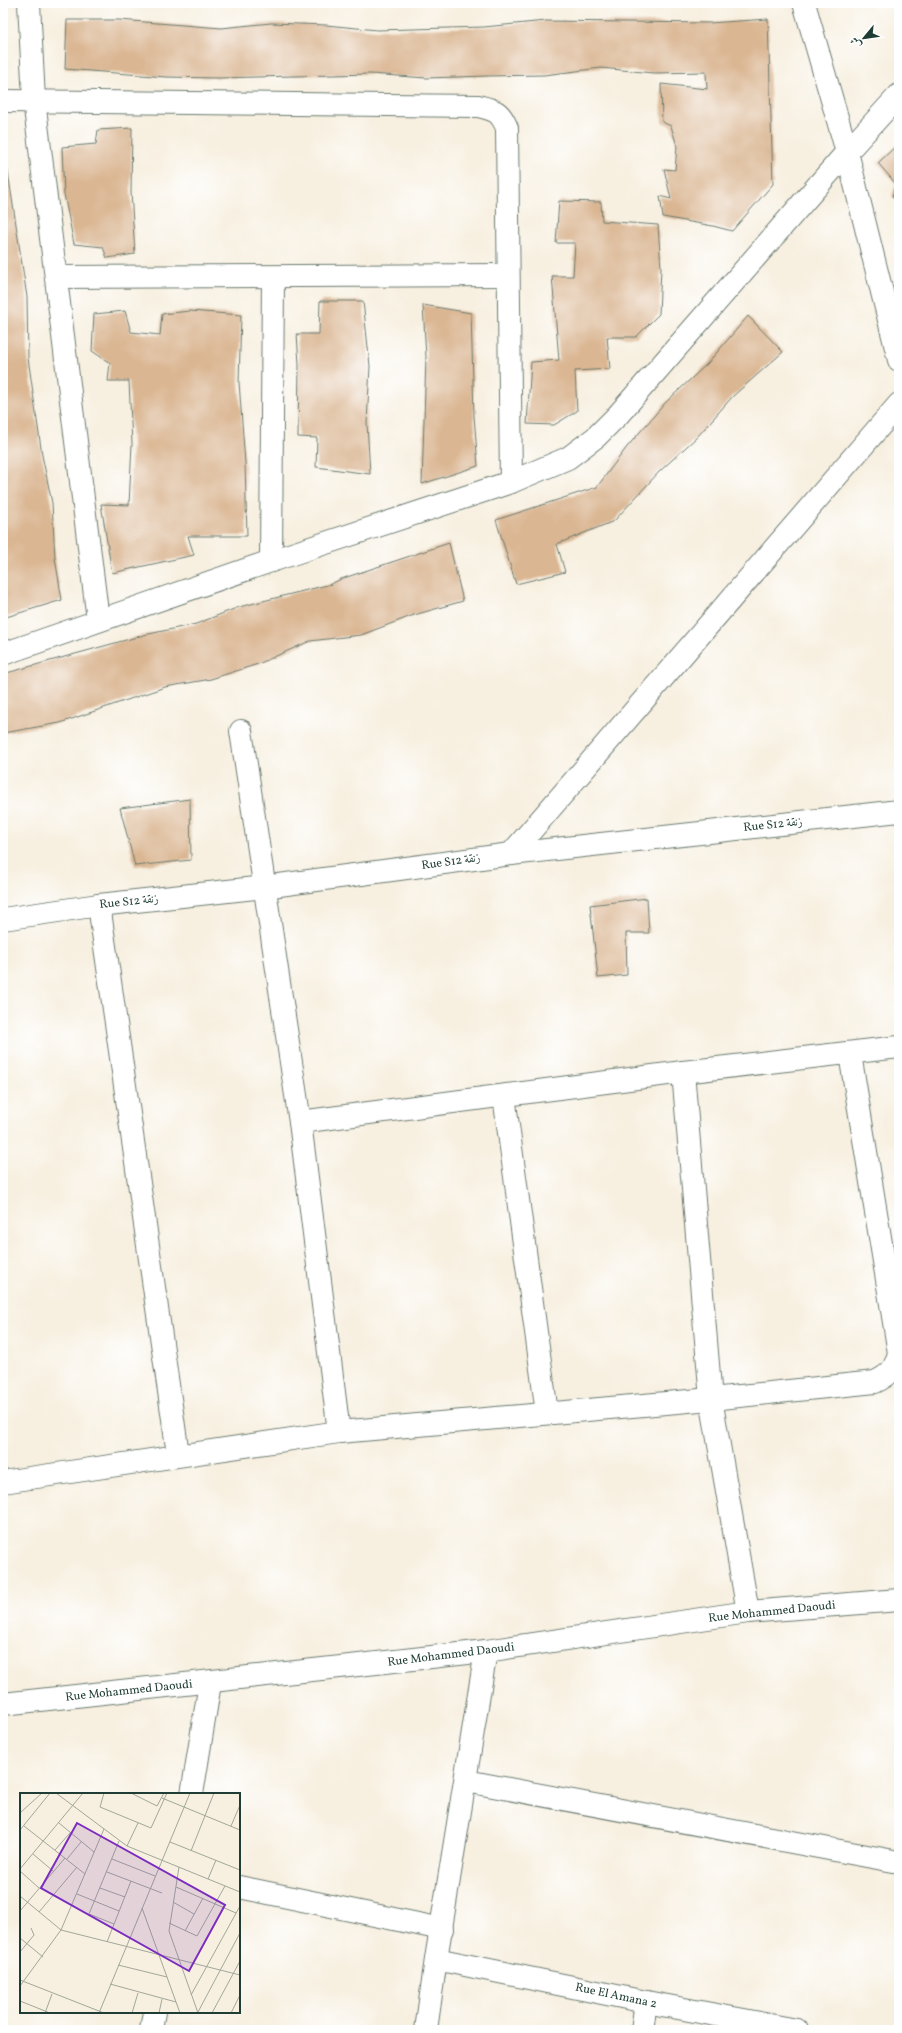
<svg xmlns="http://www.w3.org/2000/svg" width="902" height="2033" font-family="Vollkorn,Amiri,serif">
  <rect width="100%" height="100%" fill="#fff"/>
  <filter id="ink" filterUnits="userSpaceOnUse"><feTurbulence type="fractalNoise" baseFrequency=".025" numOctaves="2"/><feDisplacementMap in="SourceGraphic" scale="8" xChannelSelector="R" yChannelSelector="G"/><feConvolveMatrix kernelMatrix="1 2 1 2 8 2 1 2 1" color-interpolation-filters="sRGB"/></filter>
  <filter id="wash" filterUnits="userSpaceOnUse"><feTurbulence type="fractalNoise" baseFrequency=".012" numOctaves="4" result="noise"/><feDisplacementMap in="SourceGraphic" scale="16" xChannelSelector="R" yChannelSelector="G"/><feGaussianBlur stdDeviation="0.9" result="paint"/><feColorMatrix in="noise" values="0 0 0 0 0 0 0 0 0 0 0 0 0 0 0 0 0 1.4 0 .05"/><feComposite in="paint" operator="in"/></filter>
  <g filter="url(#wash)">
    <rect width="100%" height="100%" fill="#f7efdf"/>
    <g id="blocks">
      <g fill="#dab692">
        <path d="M 768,19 L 773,184 L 732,231 L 713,226 L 663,217 L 660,196 L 671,199 L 664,169 L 675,170 L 677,146 L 671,126 L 662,122 L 661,84 L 707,89 L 706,72 L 653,73 L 601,68 L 544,75 L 487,76 L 426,78 L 371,74 L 218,78 L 166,77 L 65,69 L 67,20 L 119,20 L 221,28 L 271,23 L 326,25 L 377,30 L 484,27 L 546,21 L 709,23 Z"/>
        <path d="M 132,128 L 131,192 L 135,254 L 107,258 L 103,247 L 74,244 L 64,194 L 62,147 L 96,144 L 98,130 Z"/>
        <path d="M 3,139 L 27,297 L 28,358 L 42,455 L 52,503 L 55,558 L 62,600 L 3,618 Z"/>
        <path d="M 899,143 L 899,203 L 892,196 L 896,184 L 878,163 Z"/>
        <path d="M 559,201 L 601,202 L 602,221 L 658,225 L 661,268 L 659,314 L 636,337 L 607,337 L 610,369 L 575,371 L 577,411 L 554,425 L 527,424 L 531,362 L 559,360 L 552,276 L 573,276 L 575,243 L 556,243 Z"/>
        <path d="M 320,301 L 363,301 L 370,366 L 367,423 L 370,474 L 316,467 L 317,438 L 298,437 L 299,364 L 297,334 L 319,334 Z"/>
        <path d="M 423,305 L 471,313 L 474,416 L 478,466 L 422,484 L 426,357 Z"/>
        <path d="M 125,311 L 131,332 L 160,335 L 162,314 L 190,311 L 241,315 L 239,382 L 245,463 L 247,536 L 188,536 L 194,555 L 112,573 L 101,504 L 129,505 L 132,444 L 129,381 L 108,381 L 110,363 L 92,351 L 94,314 Z"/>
        <path d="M 748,316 L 783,352 L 733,396 L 698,436 L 659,472 L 614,521 L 557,544 L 565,572 L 516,584 L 496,520 L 597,487 L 627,447 L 666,402 L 707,364 Z"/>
        <path d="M 449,543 L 463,601 L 414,615 L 361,635 L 310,641 L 258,664 L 211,679 L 165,687 L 60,723 L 3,733 L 3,674 L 144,635 L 196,624 L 239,607 L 331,584 L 341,579 Z"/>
        <path d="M 190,799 L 191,860 L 135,866 L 120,808 Z"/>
        <path d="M 647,898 L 649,933 L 626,933 L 627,975 L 598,978 L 590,905 Z"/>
      </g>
    </g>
  </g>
  <g filter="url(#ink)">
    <use href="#blocks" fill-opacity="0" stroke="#6b7b70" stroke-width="1"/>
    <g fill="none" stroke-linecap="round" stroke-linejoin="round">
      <defs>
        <g id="minor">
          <path d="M 29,3 L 34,100 L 98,620"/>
          <path d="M 804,3 L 847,152 L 899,360"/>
          <path d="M 3,101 L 478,106 C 495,110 500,111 507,128 L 511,482"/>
          <path d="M 56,277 L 507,275"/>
          <path d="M 271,561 L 273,277"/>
          <path d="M 3,654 L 271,561 L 511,482 L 568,458 L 596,437 L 618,415 L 847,152 L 899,95"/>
          <path d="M 241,731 L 300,1122 L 339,1432"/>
          <path d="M 511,854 L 899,404"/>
          <path d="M 99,905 L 178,1454"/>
          <path d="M 3,919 L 99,905 L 264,887 L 511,854 L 899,811"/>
          <path d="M 850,1054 L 899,1353"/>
          <path d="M 683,1072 L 711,1399 L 748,1612"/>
          <path d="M 504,1096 L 547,1413"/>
          <path d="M 300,1122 L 683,1072 L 899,1047"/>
          <path d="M 3,1482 L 339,1432 L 711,1399 L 875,1382 C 890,1375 895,1369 899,1353"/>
          <path d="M 3,1704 L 486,1651 L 748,1612 L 899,1600"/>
          <path d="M 466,1781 L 899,1862"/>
          <path d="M 192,1794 L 210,1683"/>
          <path d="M 239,1887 L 442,1929"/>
          <path d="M 436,1959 L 646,2002 L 797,2030"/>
          <path d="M 151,2030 L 154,2012"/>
          <path d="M 426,2030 L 436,1959 L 486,1651"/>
          <path d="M 642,2030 L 646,2002"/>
        </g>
      </defs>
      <use href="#minor" stroke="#6b7b70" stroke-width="24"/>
      <use href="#minor" stroke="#fff" stroke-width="22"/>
    </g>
  </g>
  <g text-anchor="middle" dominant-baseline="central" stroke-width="3.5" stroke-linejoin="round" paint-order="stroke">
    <g font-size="12" fill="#1f3d34" stroke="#fff">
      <text transform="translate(773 825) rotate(-6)">Rue S12 زنقة</text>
      <text transform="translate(451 862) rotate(-8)">Rue S12 زنقة</text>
      <text transform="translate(129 902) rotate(-6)">Rue S12 زنقة</text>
      <text transform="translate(772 1612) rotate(-6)">Rue Mohammed Daoudi</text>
      <text transform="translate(451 1655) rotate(-7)">Rue Mohammed Daoudi</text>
      <text transform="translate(129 1691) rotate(-6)">Rue Mohammed Daoudi</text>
      <text transform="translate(616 1996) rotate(12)">Rue El Amana 2</text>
    </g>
  </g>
  <g transform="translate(20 1793)">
    <rect width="220" height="220" fill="#f7efdf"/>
    <path fill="none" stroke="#a1a89b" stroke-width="1" d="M 36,0 L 107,53 L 220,99M 84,0 L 80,14 L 131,35 L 147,0M 111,0 L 137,13 L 144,0M 142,5 L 220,37M 0,20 L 22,0M 39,30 L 74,59M 4,33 L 65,81M 211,33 L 220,12M 0,37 L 30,0M 150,49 L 220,77M 107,53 L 118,30M 35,57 L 50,40M 171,58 L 194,0M 13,61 L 33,78M 47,66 L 61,49M 92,66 L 135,83M 159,74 L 149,138 L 178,220M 0,76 L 63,0M 0,78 L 19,95M 87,79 L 142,100M 188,86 L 196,67M 156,94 L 216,120M 80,95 L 105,104M 57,101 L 99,118M 0,103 L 41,137 L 220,182M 153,109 L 174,121M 122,115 L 160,220M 0,118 L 45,65M 19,119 L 57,74M 149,130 L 177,143 L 205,93M 94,131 L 69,121 L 99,48M 165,138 L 183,105M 0,145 L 23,164M 87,149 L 111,88M 0,159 L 14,142 L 11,135M 98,172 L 147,184M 0,187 L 84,220M 90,191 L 156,209M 0,193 L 41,137 L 84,36M 171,202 L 220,113M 0,208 L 30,220M 178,219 L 220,140M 25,220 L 32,201M 79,220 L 170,0M 112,220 L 118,200M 139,220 L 142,206M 192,220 L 220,168M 211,220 L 220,202"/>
    <path fill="#7b2cbf" fill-opacity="0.15" stroke="#7b2cbf" stroke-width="2" d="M 57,30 L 205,112 L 169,178 L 21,95 Z"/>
    <rect width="220" height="220" fill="none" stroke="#1f3d34" stroke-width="2"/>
  </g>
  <rect width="902" height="2033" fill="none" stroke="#fff" stroke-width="16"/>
  <g transform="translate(864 38) rotate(241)" stroke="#ffffff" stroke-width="3" paint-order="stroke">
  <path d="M0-3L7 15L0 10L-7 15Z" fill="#1f3d34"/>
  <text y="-6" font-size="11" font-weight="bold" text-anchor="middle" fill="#1f3d34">ش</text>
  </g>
</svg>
